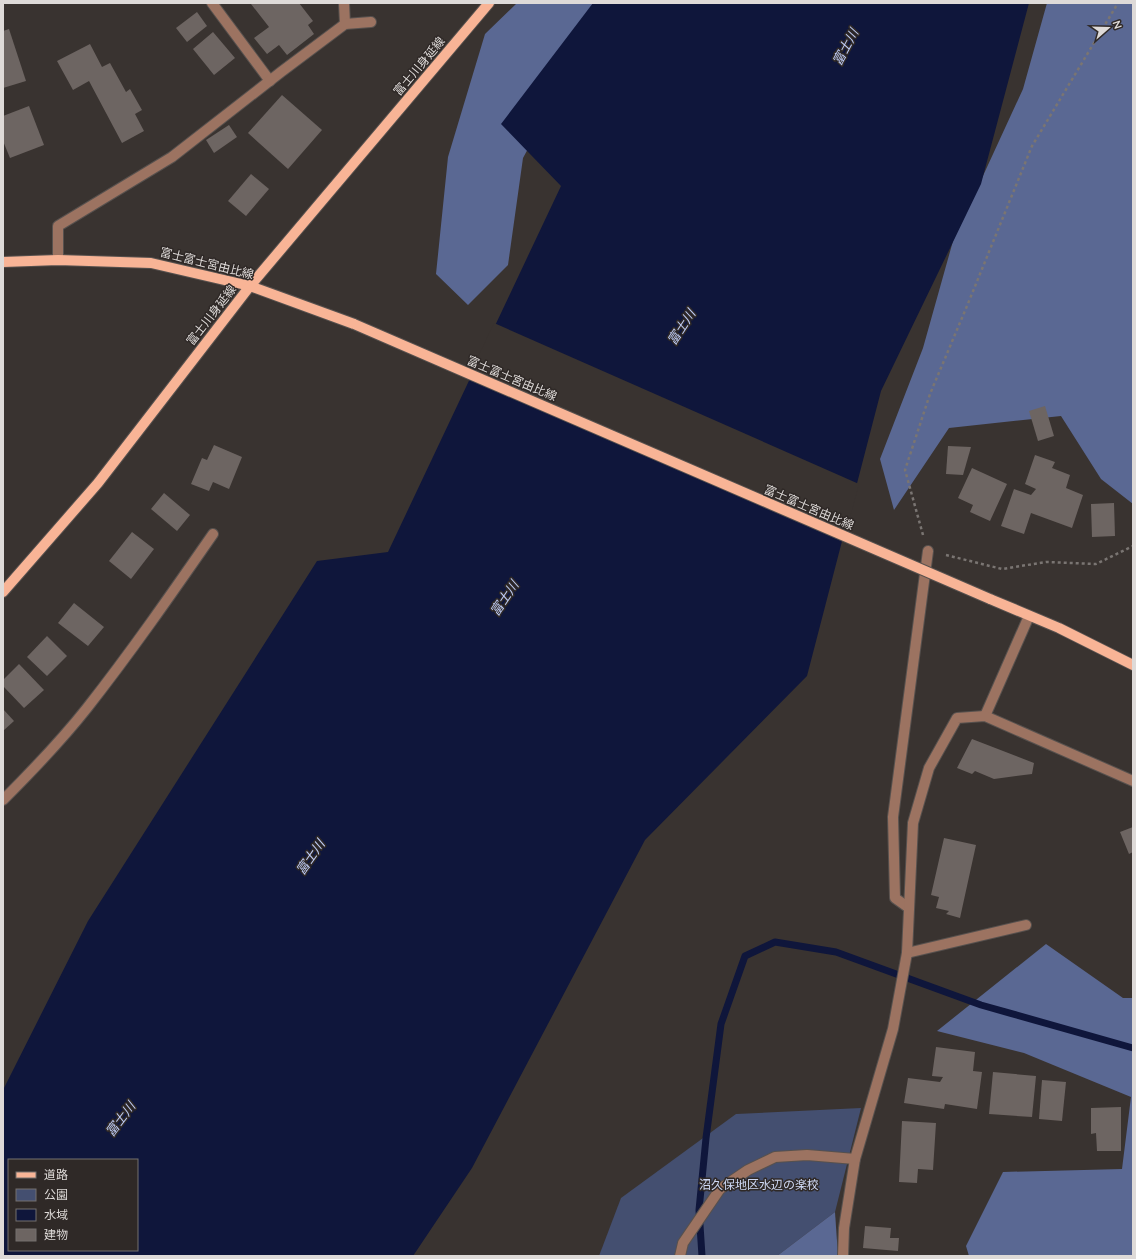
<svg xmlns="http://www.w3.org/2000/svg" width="1136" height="1259" font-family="Quicksand,'Noto Sans JP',sans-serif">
  <rect width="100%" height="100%" fill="#393330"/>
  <path fill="#444f70" d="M 861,1108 L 835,1212 L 777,1256 L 599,1256 L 621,1198 L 736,1114 Z"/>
  <g fill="#5a6893">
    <path d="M 517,3 L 607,3 L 523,158 L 508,265 L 468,305 L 436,274 L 448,157 L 485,34 Z"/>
    <path d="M 1047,3 L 1133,3 L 1133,504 L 1101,479 L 1061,416 L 949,428 L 894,510 L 880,459 L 923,348 L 953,241 L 1023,89 Z"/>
    <path d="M 1046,944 L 1123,998 L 1133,998 L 1133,1256 L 969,1256 L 966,1246 L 1003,1172 L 1122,1169 L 1131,1097 L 1024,1053 L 937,1031 Z"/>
    <path d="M 835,1212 L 838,1256 L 777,1256 Z"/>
  </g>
  <path fill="#0f163b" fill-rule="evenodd" d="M 593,3 L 1029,3 L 981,184 L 881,391 L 807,676 L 645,840 L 472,1168 L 413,1256 L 3,1256 L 3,1090 L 88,921 L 317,561 L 388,552 L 561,186 L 501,124 ZM 9,1160 L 137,1160 L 137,1250 L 9,1250 Z"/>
  <path fill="#393330" d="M 494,323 L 859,484 L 845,536 L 470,374 Z"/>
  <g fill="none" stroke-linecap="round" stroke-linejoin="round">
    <path stroke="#0f163b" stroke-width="7" d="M 702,1256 L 699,1210 L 706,1138 L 721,1024 L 745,956 L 775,942 L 836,952 L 981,1005 L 1133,1048"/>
  </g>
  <g fill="#6d6562">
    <path d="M 253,3 L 299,3 L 313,21 L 308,25 L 314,34 L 287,55 L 279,45 L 267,54 L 254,38 L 269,27 L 251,4 Z"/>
    <path d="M 197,12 L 207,26 L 187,42 L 176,28 Z"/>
    <path d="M 9,29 L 26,81 L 3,88 L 3,31 Z"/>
    <path d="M 213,32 L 235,58 L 214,75 L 193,49 Z"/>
    <path d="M 90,44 L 102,67 L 110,63 L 126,92 L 130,89 L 142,110 L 135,114 L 144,131 L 122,143 L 89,81 L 73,90 L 57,61 Z"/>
    <path d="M 282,95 L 322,130 L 288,169 L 248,133 Z"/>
    <path d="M 29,106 L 44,145 L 10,158 L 3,141 L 3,116 Z"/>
    <path d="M 229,125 L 237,137 L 214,153 L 206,140 Z"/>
    <path d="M 251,174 L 269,189 L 246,216 L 228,201 Z"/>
    <path d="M 1045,406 L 1054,436 L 1038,441 L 1029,411 Z"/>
    <path d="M 214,445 L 242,457 L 229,489 L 213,482 L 209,491 L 191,484 L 202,458 L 207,460 Z"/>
    <path d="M 948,446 L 971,447 L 963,475 L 946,474 Z"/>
    <path d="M 1035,455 L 1055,462 L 1052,468 L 1070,475 L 1066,488 L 1083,495 L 1072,528 L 1031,513 L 1024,534 L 1001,526 L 1014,489 L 1031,495 L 1036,489 L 1025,484 Z"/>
    <path d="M 972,468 L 1007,484 L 990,521 L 970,512 L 973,505 L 958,498 Z"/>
    <path d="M 164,493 L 190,515 L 177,531 L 151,509 Z"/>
    <path d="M 1114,503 L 1115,536 L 1092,537 L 1091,504 Z"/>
    <path d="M 132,532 L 154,549 L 131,579 L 109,561 Z"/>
    <path d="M 74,603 L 104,627 L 88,646 L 58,623 Z"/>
    <path d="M 47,636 L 67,656 L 47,676 L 27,657 Z"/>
    <path d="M 19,664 L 44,690 L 24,708 L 3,686 L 3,680 Z"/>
    <path d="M 3,709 L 14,721 L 3,731 Z"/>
    <path d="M 972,739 L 1034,763 L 1032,774 L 994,779 L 975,771 L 972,774 L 957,768 Z"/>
    <path d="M 1133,827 L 1133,852 L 1129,854 L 1120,832 Z"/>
    <path d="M 944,838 L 976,845 L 960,918 L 946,914 L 949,911 L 936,908 L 939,897 L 931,895 Z"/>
    <path d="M 936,1047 L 975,1052 L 973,1071 L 982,1072 L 977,1109 L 945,1104 L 944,1109 L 904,1103 L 908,1078 L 940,1082 L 943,1077 L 932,1076 Z"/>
    <path d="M 993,1072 L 1036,1076 L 1032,1117 L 989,1114 Z"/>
    <path d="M 1042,1080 L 1066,1082 L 1062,1121 L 1039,1119 Z"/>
    <path d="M 1121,1107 L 1121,1151 L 1097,1151 L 1096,1133 L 1091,1134 L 1091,1108 Z"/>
    <path d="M 902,1121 L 936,1123 L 933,1170 L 918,1169 L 917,1183 L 899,1182 Z"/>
    <path d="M 865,1226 L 891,1228 L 890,1238 L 899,1238 L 898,1251 L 863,1248 Z"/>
  </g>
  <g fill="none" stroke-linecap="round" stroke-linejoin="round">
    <defs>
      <g id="minor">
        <path d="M 212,3 L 270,81"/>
        <path d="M 344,3 L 345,24"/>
        <path d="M 58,260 L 58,226 L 172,157 L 281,72 L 345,24 L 371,22"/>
        <path d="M 985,716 L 1029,616"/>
        <path d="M 3,800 C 32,771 61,741 87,708 C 131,652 172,593 213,534"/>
        <path d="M 909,908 L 895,898 L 893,817 L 928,551"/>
        <path d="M 907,953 L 1026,925"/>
        <path d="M 680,1256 L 683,1243 L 720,1189 L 748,1170 L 775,1157 L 807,1155 L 855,1159"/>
        <path d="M 843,1256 L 844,1228 L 855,1159 L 893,1029 L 907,953 L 913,823 L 929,768 L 957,718 L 985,716 L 1133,781"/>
      </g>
      <g id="major">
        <path d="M 3,262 L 58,260 L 151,263 L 250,286 L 354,324"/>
        <path d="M 3,592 L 98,483 L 250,286 L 489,3"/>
        <path d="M 990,599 L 1059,628 L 1133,665"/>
      </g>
    </defs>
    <use href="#minor" stroke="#57514e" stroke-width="12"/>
    <use href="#major" stroke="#57514e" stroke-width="12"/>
    <g stroke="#7a7572" stroke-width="2.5" stroke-dasharray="3 3" stroke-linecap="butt">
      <path d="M 923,535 L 905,470 L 930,394 L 967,306 L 1032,146 L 1118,3"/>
      <path d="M 946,555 L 1002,569 L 1046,562 L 1096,564 L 1133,546"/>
    </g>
    <use href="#minor" stroke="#9c7361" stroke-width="10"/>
    <use href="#major" stroke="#f8b496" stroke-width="10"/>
    <defs>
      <path id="major-bridge" d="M 354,324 L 990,599"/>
    </defs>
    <use href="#major-bridge" stroke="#57514e" stroke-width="12" stroke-linecap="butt"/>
    <use href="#major-bridge" stroke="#f8b496" stroke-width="10"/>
  </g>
  <g text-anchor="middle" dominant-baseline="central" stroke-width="3" stroke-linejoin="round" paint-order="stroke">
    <g font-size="12" fill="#dedad8" stroke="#2f2927">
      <text transform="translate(419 66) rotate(-50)">富士川身延線</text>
      <text transform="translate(207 263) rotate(14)">富士富士宮由比線</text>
      <text transform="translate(211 315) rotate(-52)">富士川身延線</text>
      <text transform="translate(512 378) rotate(23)">富士富士宮由比線</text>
      <text transform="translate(809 507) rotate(23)">富士富士宮由比線</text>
    </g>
    <g font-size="12" fill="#ced8f4" stroke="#2f2927">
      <text x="759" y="1184">沼久保地区水辺の楽校</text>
    </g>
    <g font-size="13" font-style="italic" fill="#becbf5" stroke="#2f2927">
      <text transform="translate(845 47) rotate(-62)">富士川</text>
      <text transform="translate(681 327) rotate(-57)">富士川</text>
      <text transform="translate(504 598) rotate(-56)">富士川</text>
      <text transform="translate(310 857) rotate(-55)">富士川</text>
      <text transform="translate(120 1119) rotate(-53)">富士川</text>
    </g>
  </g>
  <rect width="1136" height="1259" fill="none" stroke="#dedad8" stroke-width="8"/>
  <rect x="8" y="1159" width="130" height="92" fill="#2f2927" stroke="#75706e"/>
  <rect x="16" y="1172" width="20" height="6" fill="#f8b496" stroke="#75706e"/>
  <text x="44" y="1179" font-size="12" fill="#dedad8">道路</text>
  <rect x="16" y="1189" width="20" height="12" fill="#444f70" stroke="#75706e"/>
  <text x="44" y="1199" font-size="12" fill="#dedad8">公園</text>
  <rect x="16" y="1209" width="20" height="12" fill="#0f163b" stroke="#75706e"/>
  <text x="44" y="1219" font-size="12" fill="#dedad8">水域</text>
  <rect x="16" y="1229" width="20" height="12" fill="#6d6562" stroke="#75706e"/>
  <text x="44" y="1239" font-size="12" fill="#dedad8">建物</text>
  <g transform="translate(1108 28) rotate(70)" stroke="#2f2927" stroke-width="3" paint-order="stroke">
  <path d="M0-3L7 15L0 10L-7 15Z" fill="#dedad8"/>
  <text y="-6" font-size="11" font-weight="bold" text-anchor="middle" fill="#dedad8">N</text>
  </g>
</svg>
